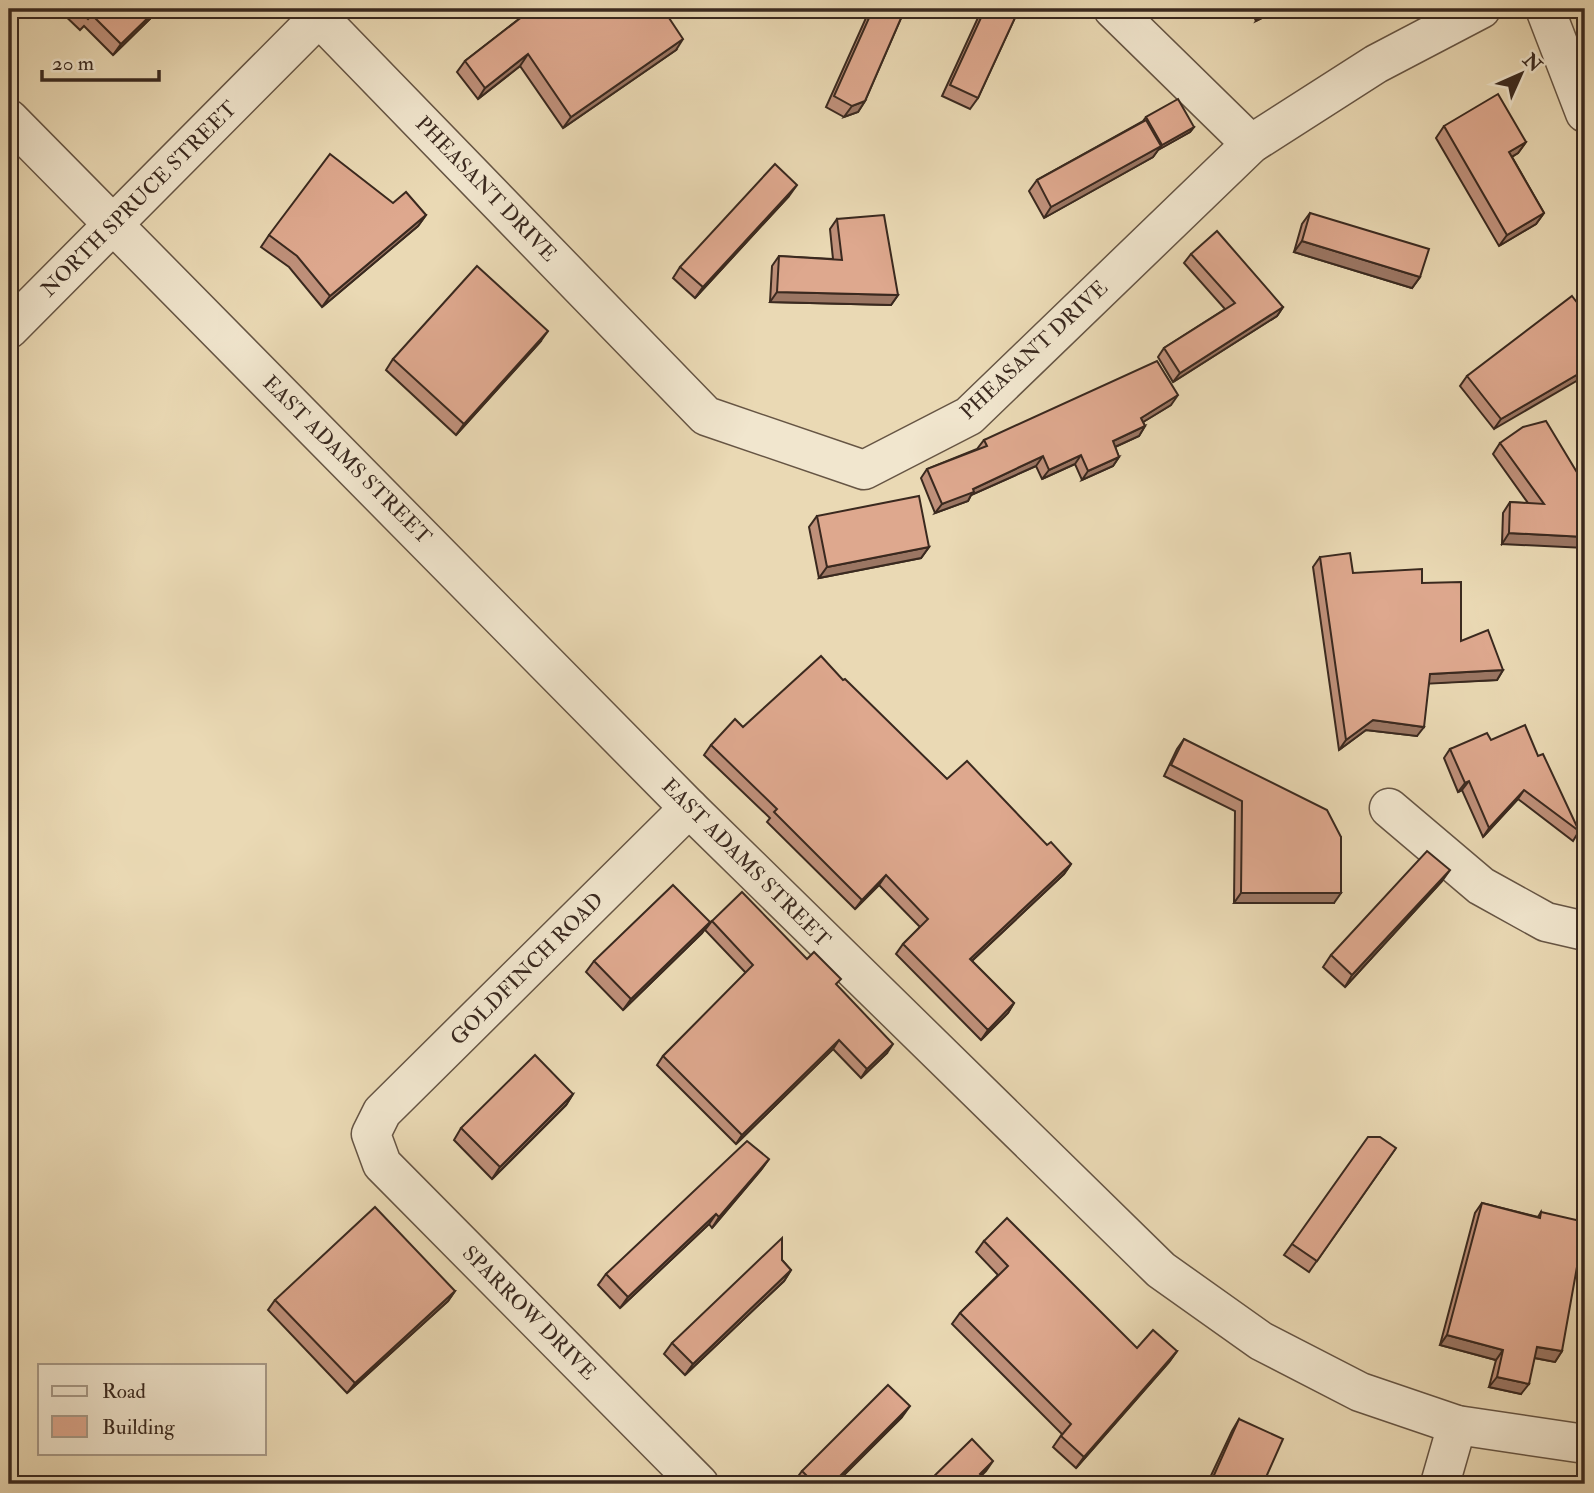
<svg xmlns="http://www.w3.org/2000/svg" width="1594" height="1493" font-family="'IM FELL Double Pica',serif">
  <rect width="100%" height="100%" fill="#ead9b4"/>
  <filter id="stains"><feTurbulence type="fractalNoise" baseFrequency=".00286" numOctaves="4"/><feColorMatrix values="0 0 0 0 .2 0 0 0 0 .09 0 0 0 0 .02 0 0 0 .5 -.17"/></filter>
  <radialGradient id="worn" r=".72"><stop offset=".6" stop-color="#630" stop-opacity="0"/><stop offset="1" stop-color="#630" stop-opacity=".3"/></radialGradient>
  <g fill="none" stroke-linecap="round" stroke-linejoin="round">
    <defs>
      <g id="minor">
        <path d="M 311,9 L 706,416 L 864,470 L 969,416 L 1251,144 L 1376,64 L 1481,9"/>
        <path d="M 1113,9 L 1251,144"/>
        <path d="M 1545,9 L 1585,113"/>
        <path d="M 9,119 L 689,808 L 1161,1270 L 1261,1341 L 1360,1392 L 1457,1425 L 1585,1444"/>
        <path d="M 9,329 L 327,9"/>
        <path d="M 689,808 L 382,1112 L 371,1134 L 382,1164 L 699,1484"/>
        <path d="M 1389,808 L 1481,886 L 1546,922 L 1585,931"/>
        <path d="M 1440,1484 L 1457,1425"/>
      </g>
    </defs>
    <use href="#minor" stroke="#654" stroke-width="41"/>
    <use href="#minor" stroke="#f1e6ce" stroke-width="38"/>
  </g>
  <g fill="#bf907a" stroke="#3a291f" stroke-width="2">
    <path d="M 58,9 L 160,9 L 113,55 L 84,26 L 80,30 Z"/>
    <path d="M 532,9 L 676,50 L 563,128 L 520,66 L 478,99 L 457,72 L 465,61 Z"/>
    <path d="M 870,9 L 905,9 L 865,101 L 858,112 L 844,117 L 826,107 Z"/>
    <path d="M 982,9 L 1019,9 L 978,98 L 970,109 L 942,96 Z"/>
    <path d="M 1250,9 L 1280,9 L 1256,21 Z"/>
    <path d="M 1146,117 L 1194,127 L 1190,132 L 1158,150 L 1153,157 L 1044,218 L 1029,191 L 1037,180 L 1143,121 Z"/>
    <path d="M 1444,126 L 1526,142 L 1518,153 L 1512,157 L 1544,213 L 1536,224 L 1499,246 L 1436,138 Z"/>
    <path d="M 789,196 L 695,298 L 673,278 L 680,267 Z"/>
    <path d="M 393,203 L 426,215 L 418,226 L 322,307 L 289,267 L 261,247 L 269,235 Z"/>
    <path d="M 1310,213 L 1420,277 L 1412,288 L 1294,252 L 1302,224 Z"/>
    <path d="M 837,219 L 898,295 L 891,305 L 770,302 L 772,266 L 779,256 L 833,259 L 830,229 Z"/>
    <path d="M 1191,254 L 1283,307 L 1277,316 L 1173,382 L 1158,357 L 1164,348 L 1225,309 L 1184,263 Z"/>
    <path d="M 1585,313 L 1494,429 L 1460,386 L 1467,376 Z"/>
    <path d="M 540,342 L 456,435 L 386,370 L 393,359 Z"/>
    <path d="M 1171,405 L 1143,422 L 1145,426 L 1139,436 L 1115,447 L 1119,457 L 1113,466 L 1082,480 L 1075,464 L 1042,479 L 1036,466 L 971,495 L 968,501 L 935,513 L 921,478 L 927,469 L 977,449 L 984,440 Z"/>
    <path d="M 1500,443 L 1581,479 L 1502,544 L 1503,513 L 1510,502 L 1528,503 L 1493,454 Z"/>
    <path d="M 817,516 L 929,547 L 921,558 L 819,578 L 809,527 Z"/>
    <path d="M 1320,557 L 1353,573 L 1422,583 L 1461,641 L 1503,670 L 1497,680 L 1429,683 L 1417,736 L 1366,730 L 1339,750 L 1313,567 Z"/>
    <path d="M 843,680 L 947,779 L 1047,845 L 1071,864 L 1064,874 L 972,961 L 1014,1003 L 1008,1013 L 981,1040 L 896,954 L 903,944 L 920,927 L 879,885 L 855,909 L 767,822 L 770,818 L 704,755 L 711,745 L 743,727 Z"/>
    <path d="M 1585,702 L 1585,716 L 1582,707 Z"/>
    <path d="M 1184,739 L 1341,837 L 1334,903 L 1234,903 L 1235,811 L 1164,776 L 1177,749 Z"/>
    <path d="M 1491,740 L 1579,831 L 1573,841 L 1518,799 L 1483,837 L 1462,790 L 1458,792 L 1444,758 L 1450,749 Z"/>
    <path d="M 1442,881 L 1345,987 L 1323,967 L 1331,955 Z"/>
    <path d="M 712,921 L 807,959 L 836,985 L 887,1053 L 861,1078 L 833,1049 L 736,1144 L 657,1065 L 663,1056 L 746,973 L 705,930 Z"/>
    <path d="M 710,922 L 702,933 L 623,1010 L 586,972 L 594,961 Z"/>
    <path d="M 573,1094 L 566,1105 L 492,1179 L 454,1140 L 461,1128 Z"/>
    <path d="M 1396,1148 L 1309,1272 L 1284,1255 L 1292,1244 Z"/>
    <path d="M 769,1159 L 761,1170 L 712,1228 L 709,1224 L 620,1308 L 598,1285 L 606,1274 Z"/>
    <path d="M 1482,1203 L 1538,1217 L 1541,1212 L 1562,1351 L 1555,1362 L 1534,1358 L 1521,1394 L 1489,1387 L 1496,1360 L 1440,1345 L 1475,1213 Z"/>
    <path d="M 984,1241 L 1137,1348 L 1177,1351 L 1169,1362 L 1076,1468 L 1053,1447 L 1062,1434 L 952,1324 L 960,1313 L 998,1275 L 976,1252 Z"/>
    <path d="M 782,1260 L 791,1270 L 784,1281 L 685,1375 L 664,1354 L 672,1343 Z"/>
    <path d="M 455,1291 L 448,1301 L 347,1393 L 268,1310 L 275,1300 Z"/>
    <path d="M 902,1417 L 835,1484 L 796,1484 L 794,1482 L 802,1471 Z"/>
    <path d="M 1239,1419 L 1263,1484 L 1207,1484 L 1232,1431 Z"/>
  </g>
  <g fill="#9b7663" stroke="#3a291f" stroke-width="2">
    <path d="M 157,9 L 160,9 L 113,55 L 121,44 Z"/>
    <path d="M 1266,9 L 1280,9 L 1256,21 L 1263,10 Z"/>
    <path d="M 683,39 L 676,50 L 563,128 L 571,117 Z"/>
    <path d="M 528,54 L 520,66 L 478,99 L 485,88 Z"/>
    <path d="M 865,101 L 858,112 L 844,117 L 852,106 Z"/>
    <path d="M 1194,127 L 1190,132 L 1158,150 L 1162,145 Z"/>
    <path d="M 1526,142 L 1518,153 L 1501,163 L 1509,152 Z"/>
    <path d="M 1161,146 L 1153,157 L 1044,218 L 1051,207 Z"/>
    <path d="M 797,185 L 789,196 L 695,298 L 703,287 Z"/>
    <path d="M 1544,213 L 1536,224 L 1499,246 L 1507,235 Z"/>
    <path d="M 426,215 L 418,226 L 322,307 L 330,296 Z"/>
    <path d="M 1302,241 L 1420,277 L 1412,288 L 1294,252 Z"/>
    <path d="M 777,292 L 898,295 L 891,305 L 770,302 Z"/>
    <path d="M 1283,307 L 1277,316 L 1173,382 L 1180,373 Z"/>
    <path d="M 548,331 L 540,342 L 456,435 L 464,424 Z"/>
    <path d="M 1585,370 L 1585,376 L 1494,429 L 1501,419 Z"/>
    <path d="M 1178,395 L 1171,405 L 1135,427 L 1141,418 Z"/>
    <path d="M 1145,426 L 1139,436 L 1106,451 L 1113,441 Z"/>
    <path d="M 1081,455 L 1075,464 L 1042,479 L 1049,470 Z"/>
    <path d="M 1043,456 L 1036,466 L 971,495 L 968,501 L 935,513 L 942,504 L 973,489 Z"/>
    <path d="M 1119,457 L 1113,466 L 1082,480 L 1088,471 Z"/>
    <path d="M 1509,533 L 1585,537 L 1585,548 L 1502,544 Z"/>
    <path d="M 929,547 L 921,558 L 819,578 L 827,567 Z"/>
    <path d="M 1503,670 L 1497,680 L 1423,684 L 1430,674 Z"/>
    <path d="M 1373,720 L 1424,727 L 1417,736 L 1366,730 L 1339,750 L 1346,740 Z"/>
    <path d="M 1469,781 L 1462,790 L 1458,792 L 1465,783 Z"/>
    <path d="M 1524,790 L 1518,799 L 1483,837 L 1489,828 Z"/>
    <path d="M 1071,864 L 1064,874 L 963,969 L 970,959 Z"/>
    <path d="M 1450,870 L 1442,881 L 1345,987 L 1352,975 Z"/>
    <path d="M 886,875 L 879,885 L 855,909 L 862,900 Z"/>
    <path d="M 1241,893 L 1341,893 L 1334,903 L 1234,903 Z"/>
    <path d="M 710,922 L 702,933 L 623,1010 L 631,999 Z"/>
    <path d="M 1014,1003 L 1008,1013 L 981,1040 L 988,1030 Z"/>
    <path d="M 839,1040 L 833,1049 L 736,1144 L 742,1135 Z"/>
    <path d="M 893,1044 L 887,1053 L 861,1078 L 867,1069 Z"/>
    <path d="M 573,1094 L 566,1105 L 492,1179 L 500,1167 Z"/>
    <path d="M 769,1159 L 761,1170 L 712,1228 L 719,1217 Z"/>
    <path d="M 716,1214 L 709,1224 L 620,1308 L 628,1297 Z"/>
    <path d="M 791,1270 L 784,1281 L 685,1375 L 693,1364 Z"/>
    <path d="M 455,1291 L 448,1301 L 347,1393 L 355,1383 Z"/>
    <path d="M 1447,1335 L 1503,1350 L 1496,1360 L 1440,1345 Z"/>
    <path d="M 1537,1347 L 1562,1351 L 1555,1362 L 1530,1357 Z"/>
    <path d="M 1177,1351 L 1169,1362 L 1076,1468 L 1084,1457 Z"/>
    <path d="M 1497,1377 L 1529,1384 L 1521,1394 L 1489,1387 Z"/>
    <path d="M 910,1406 L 902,1417 L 835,1484 L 832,1484 Z"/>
    <path d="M 993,1461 L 986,1471 L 973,1484 L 980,1474 Z"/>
  </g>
  <g fill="#dea88e" stroke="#3a291f" stroke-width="2">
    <path d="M 77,9 L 157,9 L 121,44 L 92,15 L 88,19 Z"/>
    <path d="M 532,9 L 663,9 L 683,39 L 571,117 L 528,54 L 485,88 L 465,61 Z"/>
    <path d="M 873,9 L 905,9 L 865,101 L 852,106 L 834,96 Z"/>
    <path d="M 985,9 L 1019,9 L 978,98 L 950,85 Z"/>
    <path d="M 1498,94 L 1526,142 L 1509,152 L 1544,213 L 1507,235 L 1444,126 Z"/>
    <path d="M 1178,99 L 1194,127 L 1162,145 L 1146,117 Z"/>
    <path d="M 1146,120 L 1161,146 L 1051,207 L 1037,180 Z"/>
    <path d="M 330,154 L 393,203 L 406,192 L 426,215 L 330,296 L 297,256 L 269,235 Z"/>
    <path d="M 775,164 L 797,185 L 703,287 L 680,267 Z"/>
    <path d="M 1310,213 L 1429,249 L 1420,277 L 1302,241 Z"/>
    <path d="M 884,215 L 898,295 L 777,292 L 779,256 L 842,260 L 837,219 Z"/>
    <path d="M 1217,231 L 1283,307 L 1180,373 L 1164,348 L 1235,303 L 1191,254 Z"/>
    <path d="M 477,266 L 548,331 L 464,424 L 393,359 Z"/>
    <path d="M 1572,296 L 1585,313 L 1585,370 L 1501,419 L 1467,376 Z"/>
    <path d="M 1157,361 L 1178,395 L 1141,418 L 1145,426 L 1113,441 L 1119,457 L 1088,471 L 1081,455 L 1049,470 L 1043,456 L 973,489 L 974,492 L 942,504 L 927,469 L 987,446 L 984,440 Z"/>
    <path d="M 1546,421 L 1581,479 L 1585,479 L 1585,537 L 1509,533 L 1510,502 L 1544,504 L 1500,443 L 1523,427 Z"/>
    <path d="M 919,496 L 929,547 L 827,567 L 817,516 Z"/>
    <path d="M 1350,553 L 1353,573 L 1422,569 L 1422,583 L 1461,582 L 1461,641 L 1488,630 L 1503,670 L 1430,674 L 1424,727 L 1373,720 L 1346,740 L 1320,557 Z"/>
    <path d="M 821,656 L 843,680 L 845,679 L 947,779 L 967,761 L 1047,845 L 1051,842 L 1071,864 L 970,959 L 1014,1003 L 988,1030 L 903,944 L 928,919 L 886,875 L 862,900 L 774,812 L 777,809 L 711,745 L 735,719 L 743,727 Z"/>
    <path d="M 1525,725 L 1538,756 L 1543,754 L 1579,831 L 1524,790 L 1489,828 L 1469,781 L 1465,783 L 1450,749 L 1487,733 L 1491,740 Z"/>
    <path d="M 1184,739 L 1327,810 L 1341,837 L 1341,893 L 1241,893 L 1242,801 L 1171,765 Z"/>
    <path d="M 1427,851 L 1450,870 L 1352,975 L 1331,955 Z"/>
    <path d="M 673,885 L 710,922 L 631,999 L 594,961 Z"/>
    <path d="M 742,892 L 807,959 L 814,952 L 841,979 L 836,984 L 893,1044 L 867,1069 L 839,1040 L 742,1135 L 663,1056 L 753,965 L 712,921 Z"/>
    <path d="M 535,1055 L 573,1094 L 500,1167 L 461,1128 Z"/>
    <path d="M 1368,1137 L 1380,1137 L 1396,1148 L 1317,1261 L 1292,1244 Z"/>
    <path d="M 747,1141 L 769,1159 L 719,1217 L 716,1214 L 628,1297 L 606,1274 Z"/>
    <path d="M 1482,1203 L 1540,1218 L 1541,1212 L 1585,1222 L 1562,1351 L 1537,1347 L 1529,1384 L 1497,1377 L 1503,1350 L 1447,1335 Z"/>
    <path d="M 375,1207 L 455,1291 L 355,1383 L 275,1300 Z"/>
    <path d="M 1007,1218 L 1137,1348 L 1153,1330 L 1177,1351 L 1084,1457 L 1061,1436 L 1071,1424 L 960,1313 L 1008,1266 L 984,1241 Z"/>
    <path d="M 782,1238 L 782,1260 L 791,1270 L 693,1364 L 672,1343 Z"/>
    <path d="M 888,1385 L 910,1406 L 832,1484 L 815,1484 L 802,1471 Z"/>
    <path d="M 1239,1419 L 1283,1439 L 1263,1484 L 1210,1484 Z"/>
    <path d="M 972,1439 L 993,1461 L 980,1474 L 991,1484 L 926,1484 Z"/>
    <path d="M 1326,1478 L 1351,1484 L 1325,1484 Z"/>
  </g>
  <g text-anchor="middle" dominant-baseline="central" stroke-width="6" stroke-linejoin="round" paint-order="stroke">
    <g font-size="21" fill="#3a291f" stroke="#f1e6ce">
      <text transform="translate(486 189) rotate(46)">PHEASANT DRIVE</text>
      <text transform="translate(139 199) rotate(-45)">NORTH SPRUCE STREET</text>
      <text transform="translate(1034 350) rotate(-43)">PHEASANT DRIVE</text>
      <text transform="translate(347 460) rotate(45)">EAST ADAMS STREET</text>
      <text transform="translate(746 863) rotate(45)">EAST ADAMS STREET</text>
      <text transform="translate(527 969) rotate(-45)">GOLDFINCH ROAD</text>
      <text transform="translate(529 1313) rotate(45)">SPARROW DRIVE</text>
    </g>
  </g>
  <rect width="1594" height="1493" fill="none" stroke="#ead9b4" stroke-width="35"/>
  <rect x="10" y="10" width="1573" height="1472" fill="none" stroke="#3a291f" stroke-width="3.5"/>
  <rect x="18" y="18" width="1559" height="1458" fill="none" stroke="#3a291f" stroke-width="2"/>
  <rect x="38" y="1364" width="228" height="91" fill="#f1e6ce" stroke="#a89a88" stroke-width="2"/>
  <rect x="52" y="1386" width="35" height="10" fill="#f1e6ce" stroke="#a89a88" stroke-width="2"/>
  <text x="102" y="1398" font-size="21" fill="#3a291f">Road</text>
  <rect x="52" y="1416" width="35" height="21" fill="#dea88e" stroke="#a89a88" stroke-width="2"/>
  <text x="102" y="1434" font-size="21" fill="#3a291f">Building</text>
  <g transform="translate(1521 74) rotate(45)" stroke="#f1e6ce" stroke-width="5" paint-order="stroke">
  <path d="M0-5L12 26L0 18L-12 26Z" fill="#3a291f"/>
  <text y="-10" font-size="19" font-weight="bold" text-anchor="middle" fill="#3a291f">N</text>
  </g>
  <path d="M42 70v10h117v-10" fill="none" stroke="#3a291f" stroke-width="3.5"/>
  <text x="52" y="70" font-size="21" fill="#3a291f" stroke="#f1e6ce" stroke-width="5" paint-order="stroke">20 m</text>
  <rect width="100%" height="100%" filter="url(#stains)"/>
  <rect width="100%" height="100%" fill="url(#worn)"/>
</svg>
